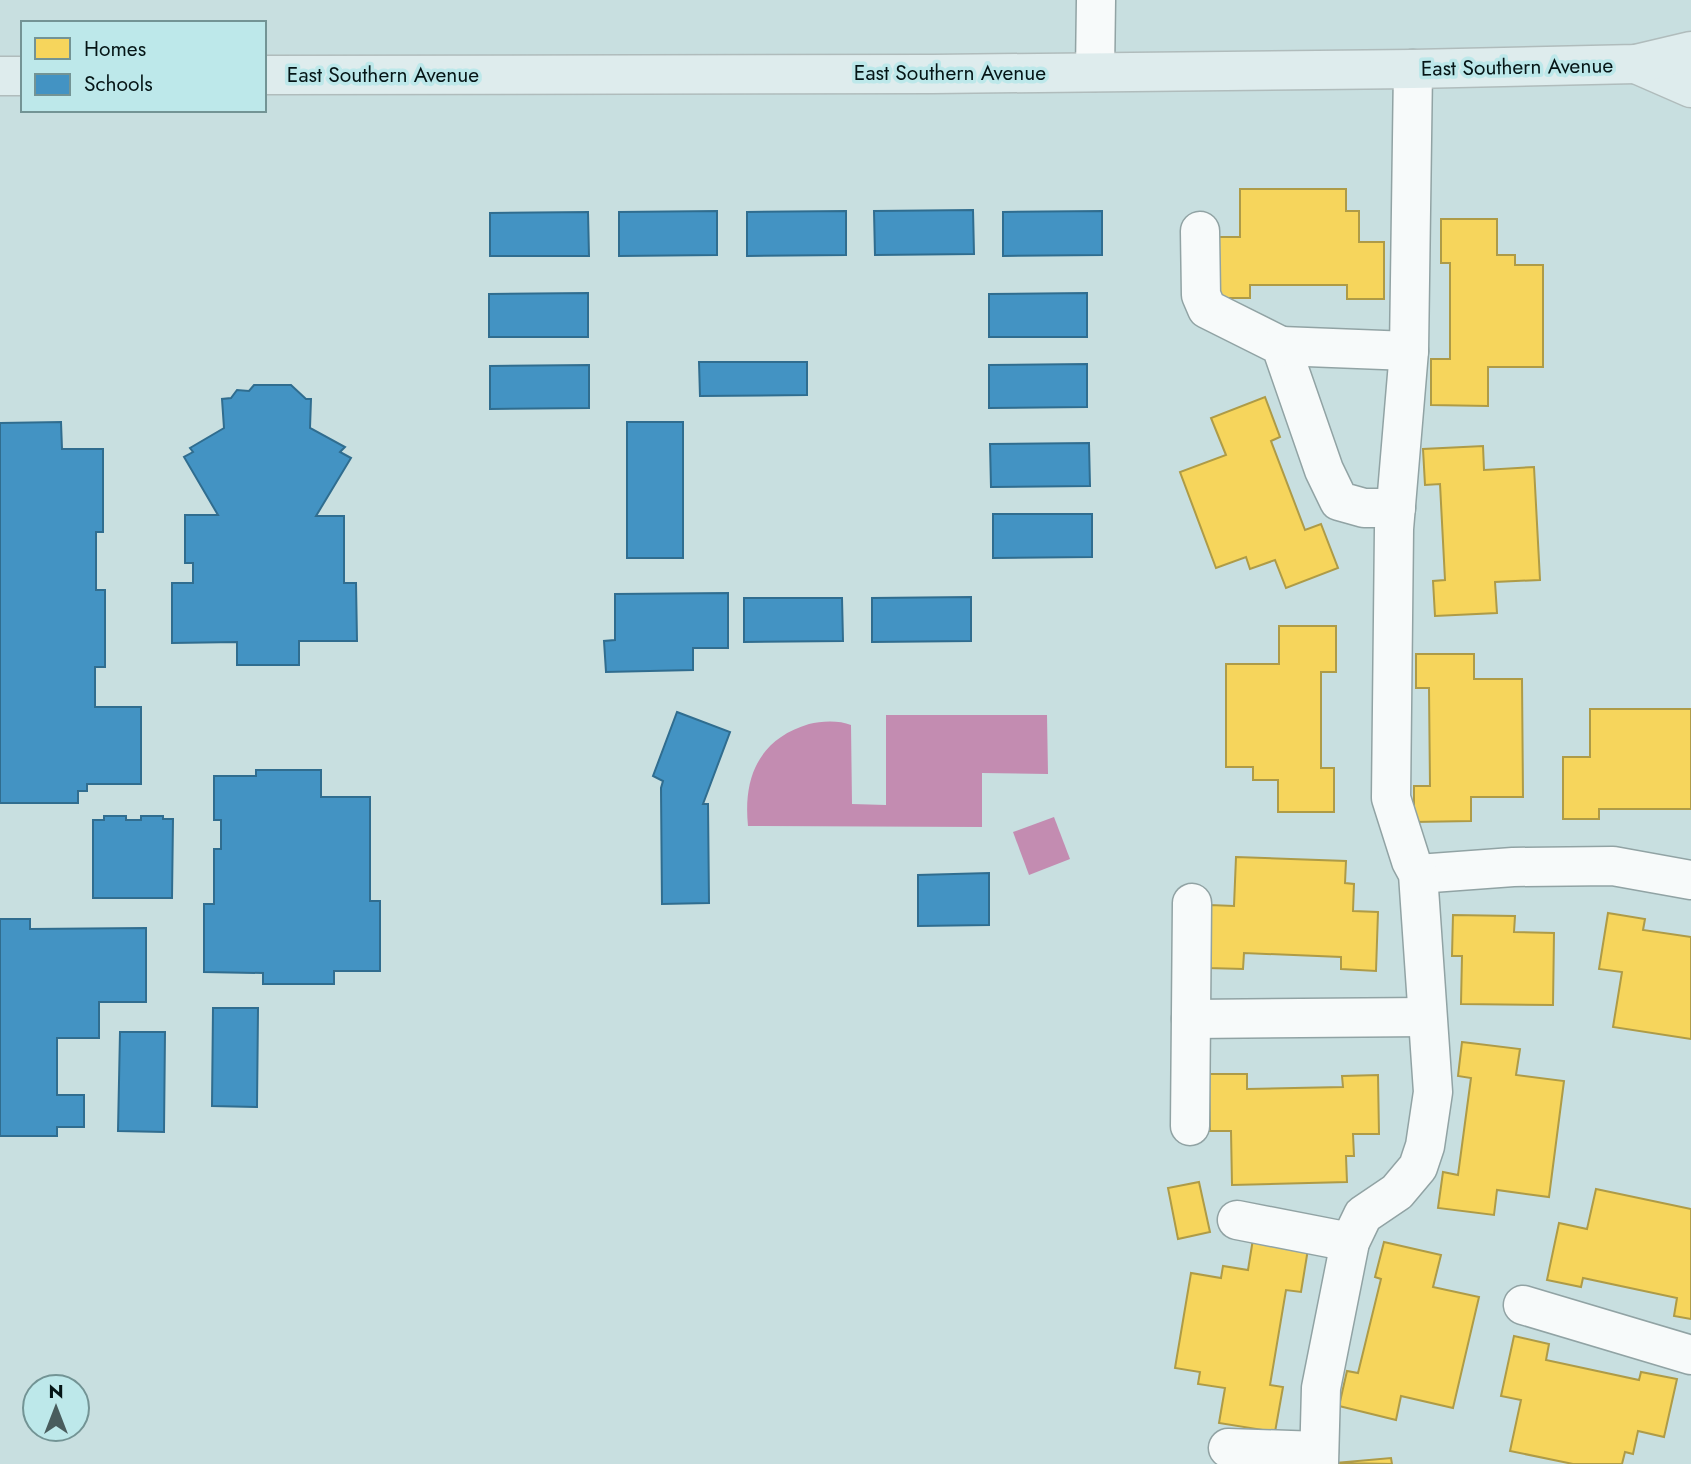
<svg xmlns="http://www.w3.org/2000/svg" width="1691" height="1464" font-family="Jost,sans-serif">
  <rect width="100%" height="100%" fill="#c8dfe0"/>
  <g fill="#c38cb1">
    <path d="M 886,715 L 1047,715 L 1048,774 L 982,773 L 982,827 L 748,826 C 743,777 759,739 809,724 C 821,721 839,720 851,725 L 852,804 L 886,805 Z"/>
    <path d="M 1054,817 L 1070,859 L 1029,875 L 1013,832 Z"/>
  </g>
  <g fill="#f6d55c" stroke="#ae9b47" stroke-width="2">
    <path d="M 1240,189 L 1346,189 L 1346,211 L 1359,211 L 1359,242 L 1384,242 L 1384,299 L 1347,299 L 1347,285 L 1250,285 L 1250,298 L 1216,298 L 1216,237 L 1240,237 Z"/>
    <path d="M 1441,219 L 1497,219 L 1497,255 L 1515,255 L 1515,265 L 1543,265 L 1543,367 L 1488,367 L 1488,406 L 1431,405 L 1431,359 L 1450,359 L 1450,263 L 1441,263 Z"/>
    <path d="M 1265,397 L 1280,437 L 1271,441 L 1305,530 L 1321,524 L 1338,568 L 1286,588 L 1275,560 L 1250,569 L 1246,557 L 1216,568 L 1180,472 L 1226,455 L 1211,418 Z"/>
    <path d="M 1483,446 L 1484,470 L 1534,467 L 1540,580 L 1495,582 L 1497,613 L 1435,616 L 1433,581 L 1445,580 L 1440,484 L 1425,485 L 1423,449 Z"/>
    <path d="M 1279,626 L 1336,626 L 1336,672 L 1321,672 L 1321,768 L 1334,768 L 1334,812 L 1278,812 L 1278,780 L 1253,780 L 1253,767 L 1226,767 L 1226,664 L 1279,664 Z"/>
    <path d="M 1416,654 L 1474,654 L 1474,679 L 1522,679 L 1523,797 L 1471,797 L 1471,821 L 1414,822 L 1414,786 L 1430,786 L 1429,688 L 1416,688 Z"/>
    <path d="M 1590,709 L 1691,709 L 1691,809 L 1599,809 L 1599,819 L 1563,819 L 1563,757 L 1590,757 Z"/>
    <path d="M 1236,857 L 1346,861 L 1345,883 L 1354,884 L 1353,911 L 1378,912 L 1376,971 L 1341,969 L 1341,957 L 1244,953 L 1243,969 L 1208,968 L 1210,905 L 1234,906 Z"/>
    <path d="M 1608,913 L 1645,919 L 1643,930 L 1691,937 L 1691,1039 L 1613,1027 L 1622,972 L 1599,969 Z"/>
    <path d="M 1453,915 L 1515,916 L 1514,932 L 1554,933 L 1553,1005 L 1461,1004 L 1462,956 L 1452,956 Z"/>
    <path d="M 1462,1042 L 1520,1049 L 1516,1075 L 1564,1081 L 1549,1197 L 1497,1190 L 1494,1215 L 1438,1208 L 1443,1172 L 1458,1175 L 1471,1078 L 1458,1076 Z"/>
    <path d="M 1209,1074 L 1247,1074 L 1247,1089 L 1343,1087 L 1342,1076 L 1378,1075 L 1379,1134 L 1353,1134 L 1354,1156 L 1346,1156 L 1347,1182 L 1232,1185 L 1231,1131 L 1210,1131 Z"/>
    <path d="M 1199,1182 L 1210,1232 L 1178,1239 L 1168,1188 Z"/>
    <path d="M 1596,1189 L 1691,1209 L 1691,1319 L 1674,1316 L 1677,1298 L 1583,1278 L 1581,1287 L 1547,1280 L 1559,1223 L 1587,1229 Z"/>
    <path d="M 1253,1239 L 1308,1249 L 1301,1292 L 1286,1290 L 1270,1385 L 1283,1387 L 1275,1432 L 1219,1423 L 1225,1388 L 1198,1384 L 1200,1372 L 1175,1368 L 1191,1273 L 1221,1278 L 1223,1266 L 1248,1270 Z"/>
    <path d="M 1384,1242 L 1441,1255 L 1433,1287 L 1479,1297 L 1453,1408 L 1401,1396 L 1396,1420 L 1339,1406 L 1347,1371 L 1358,1373 L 1381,1279 L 1375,1277 Z"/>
    <path d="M 1514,1336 L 1549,1344 L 1546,1360 L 1639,1380 L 1641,1372 L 1677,1379 L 1664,1437 L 1638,1431 L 1633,1454 L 1625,1452 L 1622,1464 L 1573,1464 L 1510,1451 L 1521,1400 L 1501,1396 Z"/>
    <path d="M 1391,1458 L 1392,1464 L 1335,1463 Z"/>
  </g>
  <g fill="#4393c3" stroke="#306d8f" stroke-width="2">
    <path d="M 973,210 L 974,254 L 875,255 L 874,211 Z"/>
    <path d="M 717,211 L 717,255 L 619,256 L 619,212 Z"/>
    <path d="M 846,211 L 846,255 L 747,256 L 747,212 Z"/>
    <path d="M 1102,211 L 1102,255 L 1003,256 L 1003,212 Z"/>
    <path d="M 588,212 L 589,256 L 490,256 L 490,213 Z"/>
    <path d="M 588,293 L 588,337 L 489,337 L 489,294 Z"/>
    <path d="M 1087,293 L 1087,337 L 989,337 L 989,294 Z"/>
    <path d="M 699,362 L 807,362 L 807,395 L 700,396 Z"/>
    <path d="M 1087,364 L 1087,407 L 989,408 L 989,365 Z"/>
    <path d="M 589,365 L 589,408 L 490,409 L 490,366 Z"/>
    <path d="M 254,385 L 291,385 L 306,399 L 311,399 L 310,428 L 345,447 L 340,452 L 351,458 L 316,516 L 344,516 L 344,583 L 356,583 L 357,641 L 299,641 L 299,665 L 237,665 L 237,642 L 172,643 L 172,583 L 193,583 L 193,563 L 185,563 L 185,515 L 218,515 L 184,457 L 193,452 L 190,448 L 224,428 L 222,399 L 231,398 L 237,390 L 249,391 Z"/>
    <path d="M 61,422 L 62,449 L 103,449 L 103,532 L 96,532 L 96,590 L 105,590 L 105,667 L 95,667 L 95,707 L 141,707 L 141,784 L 87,784 L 87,791 L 78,791 L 78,803 L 0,803 L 0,423 Z"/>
    <rect x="627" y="422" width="56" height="136"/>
    <path d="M 1089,443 L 1090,486 L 991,487 L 990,444 Z"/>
    <path d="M 993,514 L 1092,514 L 1092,557 L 993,558 Z"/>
    <path d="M 728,593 L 728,648 L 693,648 L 693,670 L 606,672 L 604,641 L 615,640 L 615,594 Z"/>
    <path d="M 971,597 L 971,641 L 872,642 L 872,598 Z"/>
    <path d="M 744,598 L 842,598 L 843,641 L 744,642 Z"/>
    <path d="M 677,712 L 730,732 L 703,804 L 708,804 L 709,903 L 662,904 L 661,788 L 663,781 L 653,776 Z"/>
    <path d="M 256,770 L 321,770 L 321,797 L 370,797 L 370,901 L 380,901 L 380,971 L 334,971 L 334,984 L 263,984 L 263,973 L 204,972 L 204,904 L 214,904 L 214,849 L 221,849 L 221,820 L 214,820 L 214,776 L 256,776 Z"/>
    <path d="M 104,816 L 126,816 L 126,820 L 141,820 L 141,816 L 163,816 L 163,819 L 173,819 L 172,898 L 93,898 L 93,820 L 104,820 Z"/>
    <path d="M 989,873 L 989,925 L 918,926 L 918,875 Z"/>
    <path d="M 0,919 L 30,919 L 30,929 L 146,928 L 146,1002 L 99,1002 L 99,1038 L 57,1038 L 57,1095 L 84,1095 L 84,1127 L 57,1127 L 57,1136 L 0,1136 Z"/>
    <path d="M 213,1008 L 258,1008 L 257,1107 L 212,1106 Z"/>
    <path d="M 120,1032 L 165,1032 L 164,1132 L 118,1131 Z"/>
  </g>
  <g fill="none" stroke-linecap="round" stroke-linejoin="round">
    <defs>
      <g id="minor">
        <path d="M 1095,72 L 1096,0"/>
        <path d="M 1200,231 L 1201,295 L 1207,309 L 1281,346 L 1324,470 L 1339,501 L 1364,508 L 1396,508"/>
        <path d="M 1281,346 L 1409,351"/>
        <path d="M 1418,874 L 1513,867 L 1613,866 L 1691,880"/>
        <path d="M 1191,1019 L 1427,1017"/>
        <path d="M 1190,1126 L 1192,903"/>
        <path d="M 1237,1220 L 1350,1242"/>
        <path d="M 1523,1305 L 1691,1355"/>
        <path d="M 1228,1448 L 1319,1451"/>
        <path d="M 1319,1464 L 1321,1388 L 1350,1242 L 1363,1215 L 1397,1192 L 1418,1167 L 1425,1146 L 1433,1092 L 1418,874 L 1411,861 L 1391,798 L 1394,529 L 1409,351 L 1413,69"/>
      </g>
      <g id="major">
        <path d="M 1636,64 L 1691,88"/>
        <path d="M 264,75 L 933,74 L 1413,69 L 1636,64 L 1691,51"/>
        <path d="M 0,76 L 23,76"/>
      </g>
    </defs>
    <use href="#minor" stroke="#91a3a4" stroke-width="41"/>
    <use href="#major" stroke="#b0bcbc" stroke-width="41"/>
    <use href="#minor" stroke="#f7fafa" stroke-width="38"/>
    <use href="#major" stroke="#deeced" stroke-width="38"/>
  </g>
  <g text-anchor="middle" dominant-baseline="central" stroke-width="7" stroke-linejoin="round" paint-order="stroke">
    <g font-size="21" fill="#051516" stroke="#bde8ea">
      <text transform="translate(1517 67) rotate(-1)">East Southern Avenue</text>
      <text x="950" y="73">East Southern Avenue</text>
      <text x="383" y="75">East Southern Avenue</text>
    </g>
  </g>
  <rect x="21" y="21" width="245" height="91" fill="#bde8ea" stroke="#739495" stroke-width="2"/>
  <rect x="35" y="38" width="35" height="21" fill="#f6d55c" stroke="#739495" stroke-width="2"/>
  <text x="84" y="56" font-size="21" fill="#051516">Homes</text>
  <rect x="35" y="74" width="35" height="21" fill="#4393c3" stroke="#739495" stroke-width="2"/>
  <text x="84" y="91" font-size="21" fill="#051516">Schools</text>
  <g transform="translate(56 1408)"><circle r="33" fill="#bde8ea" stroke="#739495" stroke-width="2"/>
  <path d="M0-5L12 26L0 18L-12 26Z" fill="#495c5d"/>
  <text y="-10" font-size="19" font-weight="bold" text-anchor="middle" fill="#051516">N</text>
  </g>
</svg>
